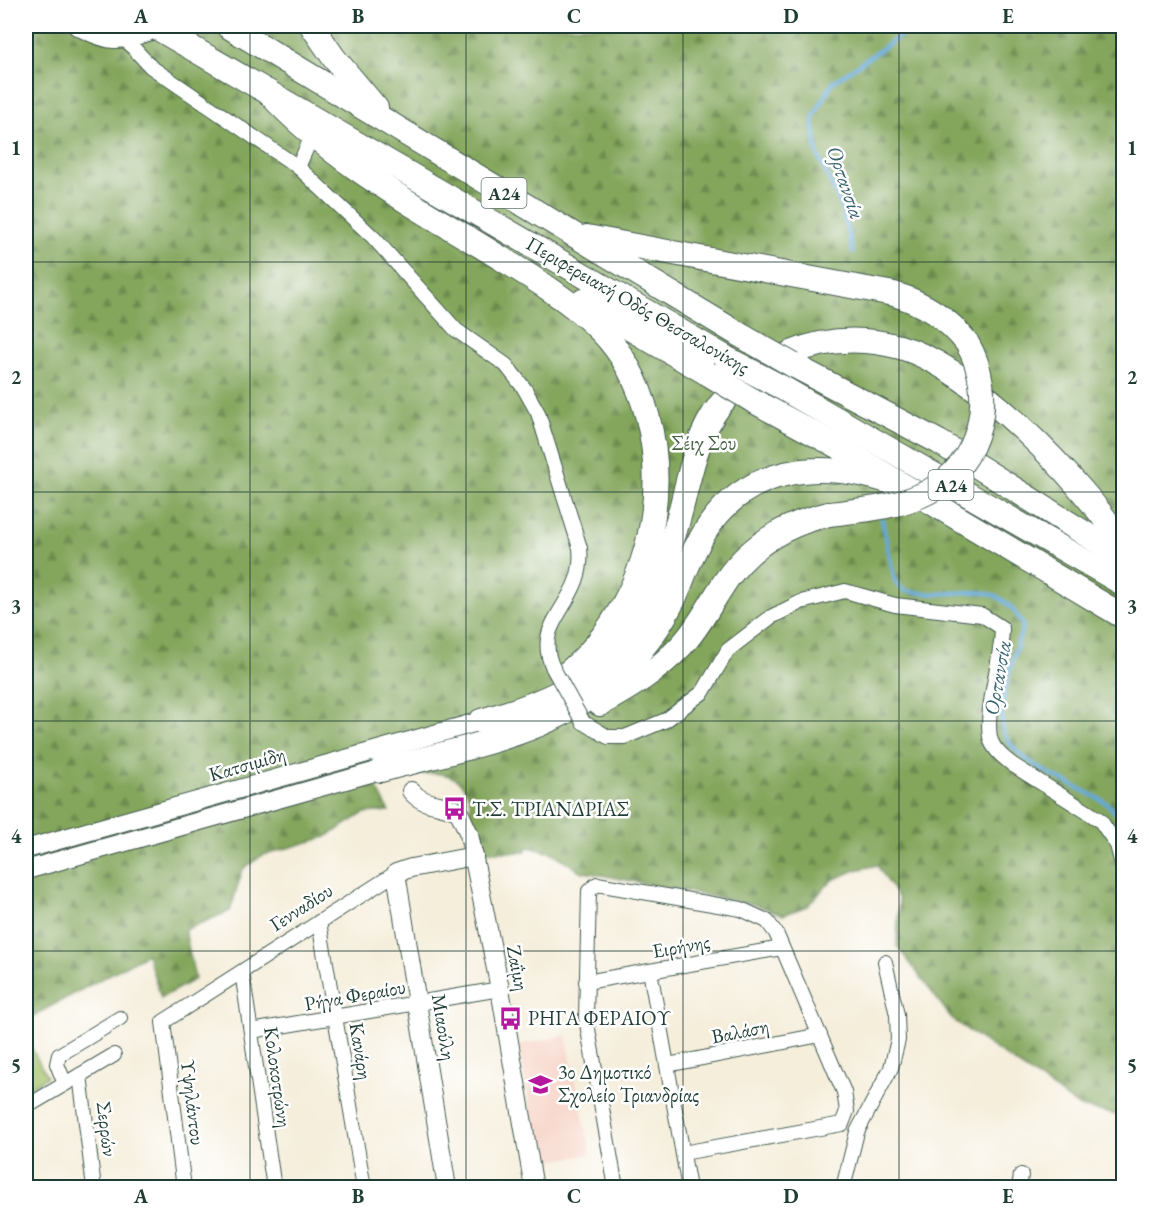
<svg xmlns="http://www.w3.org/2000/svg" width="1149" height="1213" font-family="'EB Garamond',serif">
  <defs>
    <pattern id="forest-firs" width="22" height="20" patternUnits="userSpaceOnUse" patternTransform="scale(1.5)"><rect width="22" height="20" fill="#83a65c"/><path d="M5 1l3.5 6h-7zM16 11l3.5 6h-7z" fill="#6b884d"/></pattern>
  </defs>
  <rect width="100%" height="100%" fill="#fff"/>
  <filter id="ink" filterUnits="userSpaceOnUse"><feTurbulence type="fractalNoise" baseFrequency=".0167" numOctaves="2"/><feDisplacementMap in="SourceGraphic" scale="12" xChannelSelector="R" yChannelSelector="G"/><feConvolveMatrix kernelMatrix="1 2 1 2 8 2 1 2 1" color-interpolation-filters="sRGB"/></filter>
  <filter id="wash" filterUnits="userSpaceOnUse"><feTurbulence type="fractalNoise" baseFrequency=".008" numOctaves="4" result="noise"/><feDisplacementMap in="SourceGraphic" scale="24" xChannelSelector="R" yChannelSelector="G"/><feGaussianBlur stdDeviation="1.35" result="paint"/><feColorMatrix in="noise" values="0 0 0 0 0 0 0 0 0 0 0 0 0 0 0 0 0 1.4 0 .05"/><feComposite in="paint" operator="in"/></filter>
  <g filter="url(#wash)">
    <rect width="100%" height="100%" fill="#f5eedb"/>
    <path fill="#f6d2c4" d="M 566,1035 L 591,1154 L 540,1163 L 518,1045 Z"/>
    <path fill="url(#forest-firs)" stroke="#517248" stroke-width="1.5" d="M 26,26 L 1123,26 L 1123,1116 L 1080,1107 L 953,1020 L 897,946 L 899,899 L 877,865 L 856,870 L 832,880 L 807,906 L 783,915 L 756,905 L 580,871 L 553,853 L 527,847 L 525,852 L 478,852 C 476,841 469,826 469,815 C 469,809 472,806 470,801 C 459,756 406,778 376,786 L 389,811 L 364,813 L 326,837 L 263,855 L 243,869 L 230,911 L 185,930 L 195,979 L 161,998 L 147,954 L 26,1020 Z"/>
    <path fill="#a4c067" stroke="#627e4e" stroke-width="1.5" d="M 26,1038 L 47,1077 L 26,1090 Z"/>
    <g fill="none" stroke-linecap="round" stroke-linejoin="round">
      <g stroke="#63a9d9" stroke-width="4">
        <path d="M 853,252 L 840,204 L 817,153 L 813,118 L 833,82 L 915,26"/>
        <path d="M 881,515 L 895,582 L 905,591 C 916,592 927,594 938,594 C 978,592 1001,584 1023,625 C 1016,652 997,702 1003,729 C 1011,764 1078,785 1106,803 C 1113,808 1118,817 1124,824"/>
      </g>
    </g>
  </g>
  <g filter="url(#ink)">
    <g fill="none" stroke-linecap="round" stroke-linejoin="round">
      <defs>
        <g id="street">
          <path d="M 126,40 L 151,67 L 298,167 L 374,238 L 456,330 L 506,365 L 524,388 L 538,413 L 580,548 C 586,604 530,619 553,668"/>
          <path d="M 298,167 L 312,136"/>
          <path d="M 583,722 L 608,737 L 625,737 L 666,720 L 703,692 L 728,650 L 771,617 L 801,602 L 845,591 L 895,605 L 982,615 L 1002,628 C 1002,660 983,714 991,741 C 995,751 1004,758 1013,765 L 1100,820 L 1117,845 L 1124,872"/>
          <path d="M 319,922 L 364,1188"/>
          <path d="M 650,971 L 689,1188"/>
          <path d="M 242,972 L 274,1188"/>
          <path d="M 586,982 L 782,948"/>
          <path d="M 251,1031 L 500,989"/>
          <path d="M 667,1065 L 820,1035"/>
          <path d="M 80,1075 L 94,1188"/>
          <path d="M 65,1084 L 57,1064 L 59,1055 L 120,1018"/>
          <path d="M 26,1107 L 114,1055"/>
          <path d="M 184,1188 L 163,1022 L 396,873"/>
          <path d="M 616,1188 L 586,1018 L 589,891 L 597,884 L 741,909 L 767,921 L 776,933 L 844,1092 L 847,1111 L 842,1124 L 683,1153"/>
          <path d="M 843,1188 L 857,1132 L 891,1068 L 898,1040 L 897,1015 L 885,962"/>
          <path d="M 1019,1188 L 1021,1175"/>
        </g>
        <g id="secondary">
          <path d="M 77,26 C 107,41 116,43 148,32"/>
          <path d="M 411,791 C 424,807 442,802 459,812 L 469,834 L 500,989 L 534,1188"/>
          <path d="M 26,849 L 481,721"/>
          <path d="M 26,870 L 381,770"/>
          <path d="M 447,1188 L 396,873 L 411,868 L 474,856"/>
        </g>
        <g id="highway">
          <path d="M 154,26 L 726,358"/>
          <path d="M 228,26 L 740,335"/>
          <path d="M 312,26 L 334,58 L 376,108"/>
          <path d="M 268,92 C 330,159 404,200 481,246 C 521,271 566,296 600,330 C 647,377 662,452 653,516 C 645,576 612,638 564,676"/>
          <path d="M 587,237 L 894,294 C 924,303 948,318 967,343"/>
          <path d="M 583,301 L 707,373"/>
          <path d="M 793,365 L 939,442 L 1124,558"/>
          <path d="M 779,386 L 1124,584"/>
          <path d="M 752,400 L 837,446 L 1124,617"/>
          <path d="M 600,704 C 629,688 659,670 682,645 C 697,629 707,610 719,591 C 744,549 781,525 829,514"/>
          <path d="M 481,721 C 611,685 647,637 681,509 C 690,473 697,435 720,405 C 738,382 764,364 791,353 C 827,338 863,337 900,347 C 974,368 1083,482 1124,546"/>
          <path d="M 381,770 C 450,751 541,736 598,691 C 630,667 655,636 673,601 C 682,582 688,561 699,542 C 741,464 820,458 897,484"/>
        </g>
      </defs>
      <use href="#street" stroke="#3f584d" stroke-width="16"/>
      <use href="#secondary" stroke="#3f584d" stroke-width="20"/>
      <use href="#highway" stroke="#3f584d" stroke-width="26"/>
      <use href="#street" stroke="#fff" stroke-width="14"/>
      <use href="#secondary" stroke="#fff" stroke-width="18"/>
      <use href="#highway" stroke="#fff" stroke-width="24"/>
      <defs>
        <path id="street-bridge" d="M 553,668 L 583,722"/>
        <g id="highway-bridge">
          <path d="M 740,335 L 793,365"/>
          <path d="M 726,358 L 779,386"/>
          <path d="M 707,373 L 752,400"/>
          <path d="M 829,514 C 863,510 897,508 928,492 C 982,464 997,394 967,343"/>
        </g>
      </defs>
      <use href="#street-bridge" stroke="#3f584d" stroke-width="16" stroke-linecap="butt"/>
      <use href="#highway-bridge" stroke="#3f584d" stroke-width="26" stroke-linecap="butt"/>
      <use href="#street-bridge" stroke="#fff" stroke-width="14"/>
      <use href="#highway-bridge" stroke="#fff" stroke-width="24"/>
    </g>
  </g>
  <path fill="none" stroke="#1f3d34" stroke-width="1.5" stroke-opacity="0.55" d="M 250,26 L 250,1188M 466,26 L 466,1188M 683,26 L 683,1188M 899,26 L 899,1188M 26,262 L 1124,262M 26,492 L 1124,492M 26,721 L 1124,721M 26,951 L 1124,951"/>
  <defs>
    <symbol id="bus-bare" viewBox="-9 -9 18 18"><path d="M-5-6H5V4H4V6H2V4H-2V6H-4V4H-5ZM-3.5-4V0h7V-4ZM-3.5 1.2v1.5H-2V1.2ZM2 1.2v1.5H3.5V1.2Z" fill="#b5179e" stroke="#fff" stroke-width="2.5" paint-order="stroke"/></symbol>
    <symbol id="school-bare" viewBox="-9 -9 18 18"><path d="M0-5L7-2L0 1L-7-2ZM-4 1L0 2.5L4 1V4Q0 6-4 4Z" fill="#b5179e" stroke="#fff" stroke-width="2.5" paint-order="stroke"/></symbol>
  </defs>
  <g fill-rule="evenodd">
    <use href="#bus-bare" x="438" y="792" width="33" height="33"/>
    <use href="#bus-bare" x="494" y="1002" width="33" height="33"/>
    <use href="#school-bare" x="524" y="1068" width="33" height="33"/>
  </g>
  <g text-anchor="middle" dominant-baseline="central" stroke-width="5" stroke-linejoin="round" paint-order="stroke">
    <g fill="#fff" stroke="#627771" stroke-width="1.5">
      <rect x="481.5" y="178" width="45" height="30" rx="4.5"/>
      <rect x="928.5" y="470" width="45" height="30" rx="4.5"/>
    </g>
    <g font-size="18" font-weight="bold" fill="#1f3d34">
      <text x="504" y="193">Α24</text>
      <text x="951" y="485">Α24</text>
    </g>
    <g font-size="20" fill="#1f3d34" stroke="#fff">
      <text transform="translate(638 305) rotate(30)">Περιφερειακή Οδός Θεσσαλονίκης</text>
      <text transform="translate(247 764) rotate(-16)">Κατσιμίδη</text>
      <text transform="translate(301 907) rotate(-33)">Γενναδίου</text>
      <text transform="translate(681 946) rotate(-10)">Ειρήνης</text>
      <text transform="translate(518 968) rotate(79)">Ζαΐμη</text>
      <text transform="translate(355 995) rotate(-10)">Ρήγα Φεραίου</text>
      <text transform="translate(444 1027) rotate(81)">Μιαούλη</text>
      <text transform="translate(740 1031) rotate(-11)">Βαλάση</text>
      <text transform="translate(361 1051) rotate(81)">Κανάρη</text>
      <text transform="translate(278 1077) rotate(82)">Κολοκοτρώνη</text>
      <text transform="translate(193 1102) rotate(83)">Υψηλάντου</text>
      <text transform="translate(107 1129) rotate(83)">Σερρών</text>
    </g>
    <g font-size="20" fill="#476443" stroke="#fff">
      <text x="704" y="443">Σέιχ Σου</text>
    </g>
    <g font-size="20" fill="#1f3d34" stroke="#fff" text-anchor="start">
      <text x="472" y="809">Τ.Σ. ΤΡΙΑΝΔΡΙΑΣ</text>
      <text x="528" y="1018">ΡΗΓΑ ΦΕΡΑΙΟΥ</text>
      <text x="558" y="1072">3ο Δημοτικό<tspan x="558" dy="23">Σχολείο Τριανδρίας</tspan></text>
    </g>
    <g font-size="21" font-style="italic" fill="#37636e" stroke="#fff">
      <text transform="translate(846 182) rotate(71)">Ορτανσία</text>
      <text transform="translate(997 678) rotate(-80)">Ορτανσία</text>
    </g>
  </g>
  <rect width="1149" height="1213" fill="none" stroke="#fff" stroke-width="66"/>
  <rect x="33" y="33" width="1083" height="1147" fill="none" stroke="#1f3d34" stroke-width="2"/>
  <g font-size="20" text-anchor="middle" font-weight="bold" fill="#1f3d34">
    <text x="141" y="23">A</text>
    <text x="358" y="23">B</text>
    <text x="574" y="23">C</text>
    <text x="791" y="23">D</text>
    <text x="1008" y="23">E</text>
    <text x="16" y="155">1</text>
    <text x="1132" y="155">1</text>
    <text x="16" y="384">2</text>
    <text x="1132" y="384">2</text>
    <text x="16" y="613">3</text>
    <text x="1132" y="613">3</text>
    <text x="16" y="843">4</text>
    <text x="1132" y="843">4</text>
    <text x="16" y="1072">5</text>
    <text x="1132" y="1072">5</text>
    <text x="141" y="1203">A</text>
    <text x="358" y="1203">B</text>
    <text x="574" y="1203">C</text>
    <text x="791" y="1203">D</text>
    <text x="1008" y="1203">E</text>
  </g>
</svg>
